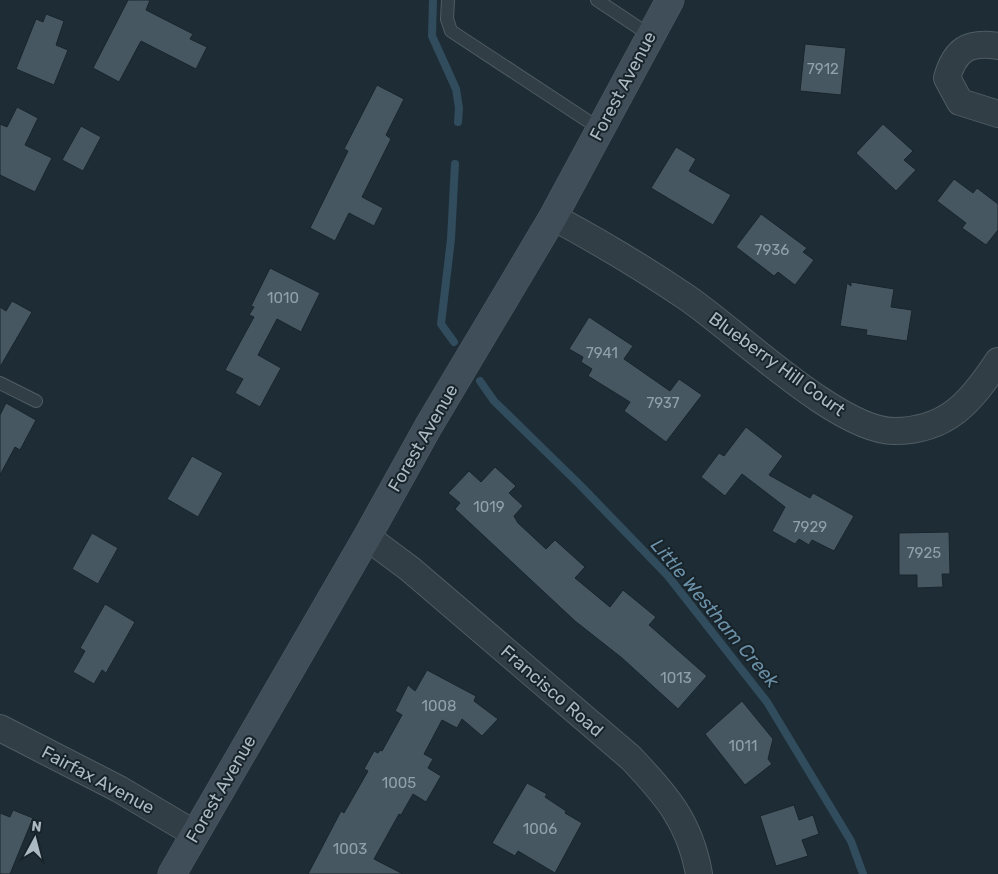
<svg xmlns="http://www.w3.org/2000/svg" width="998" height="874" font-family="Rubik,sans-serif">
  <rect width="100%" height="100%" fill="#1e2d35"/>
  <g fill="none" stroke-linecap="round" stroke-linejoin="round">
    <g stroke="#314c5d" stroke-width="8">
      <path d="M 433,0 L 432,36 L 456,89 L 459,108 L 458,122"/>
      <path d="M 454,342 L 441,324 L 451,239 L 455,164"/>
      <path d="M 480,381 L 494,401 L 580,485 L 668,576 L 767,702 L 851,841 L 863,874"/>
    </g>
  </g>
  <g fill="#465761" stroke="#19252c">
    <path d="M 128,0 L 150,0 L 146,10 L 193,34 L 190,39 L 207,47 L 196,69 L 141,41 L 119,82 L 93,68 Z"/>
    <path d="M 46,14 L 64,21 L 56,45 L 68,50 L 54,85 L 16,69 L 36,19 L 43,22 Z"/>
    <path d="M 805,44 L 846,48 L 841,95 L 800,91 Z"/>
    <path d="M 377,85 L 404,99 L 386,135 L 391,139 L 362,197 L 383,208 L 374,226 L 349,213 L 335,241 L 310,228 L 348,151 L 344,149 Z"/>
    <path d="M 17,107 L 38,118 L 25,145 L 52,158 L 35,192 L 0,175 L 0,124 L 7,127 Z"/>
    <path d="M 883,124 L 913,151 L 904,160 L 916,170 L 896,191 L 856,153 Z"/>
    <path d="M 81,126 L 101,137 L 83,171 L 62,160 Z"/>
    <path d="M 676,147 L 696,159 L 689,171 L 731,195 L 713,225 L 651,188 Z"/>
    <path d="M 954,179 L 973,193 L 977,188 L 998,204 L 998,230 L 986,245 L 962,228 L 966,223 L 937,201 Z"/>
    <path d="M 761,214 L 807,248 L 803,252 L 814,260 L 795,285 L 778,272 L 774,276 L 736,247 Z"/>
    <path d="M 270,268 L 320,293 L 301,332 L 277,319 L 258,355 L 281,368 L 260,407 L 235,393 L 243,379 L 225,370 L 254,317 L 249,315 L 254,307 L 251,306 Z"/>
    <path d="M 851,282 L 894,289 L 891,307 L 912,310 L 907,341 L 866,335 L 867,330 L 840,326 L 847,283 L 851,286 Z"/>
    <path d="M 12,301 L 32,312 L 0,367 L 0,307 L 6,311 Z"/>
    <path d="M 589,317 L 633,346 L 624,359 L 670,391 L 679,379 L 702,395 L 666,442 L 624,411 L 630,402 L 588,376 L 592,369 L 581,362 L 583,357 L 569,349 Z"/>
    <path d="M 6,403 L 36,420 L 20,450 L 15,447 L 0,475 L 0,415 Z"/>
    <path d="M 746,427 L 783,456 L 769,475 L 810,498 L 813,493 L 854,516 L 834,551 L 812,540 L 809,545 L 799,539 L 795,544 L 772,531 L 785,507 L 742,474 L 725,496 L 701,477 L 719,453 L 724,456 Z"/>
    <path d="M 192,456 L 223,473 L 198,517 L 167,499 Z"/>
    <path d="M 495,467 L 516,486 L 509,493 L 523,506 L 514,516 L 518,523 L 546,549 L 555,540 L 585,567 L 575,578 L 610,607 L 623,590 L 656,617 L 649,625 L 707,676 L 678,709 L 622,658 L 575,621 L 455,509 L 460,503 L 448,493 L 469,471 L 481,482 Z"/>
    <path d="M 949,532 L 950,574 L 942,574 L 943,587 L 917,588 L 917,575 L 899,575 L 899,533 Z"/>
    <path d="M 92,533 L 118,548 L 98,584 L 72,569 Z"/>
    <path d="M 105,604 L 135,622 L 106,673 L 102,670 L 94,684 L 73,672 L 85,651 L 80,648 Z"/>
    <path d="M 427,670 L 476,696 L 474,701 L 498,719 L 482,736 L 462,719 L 457,728 L 442,720 L 424,754 L 433,759 L 428,768 L 441,776 L 426,802 L 413,794 L 401,815 L 399,814 L 374,859 L 403,874 L 308,874 L 341,811 L 344,813 L 368,771 L 364,769 L 374,751 L 378,753 L 380,750 L 382,751 L 402,715 L 395,711 L 408,685 L 415,691 Z"/>
    <path d="M 742,701 L 773,739 L 768,759 L 772,764 L 745,785 L 705,734 Z"/>
    <path d="M 527,783 L 547,794 L 545,797 L 566,811 L 565,813 L 582,823 L 555,873 L 518,851 L 515,856 L 492,843 Z"/>
    <path d="M 794,805 L 799,820 L 813,815 L 819,834 L 802,840 L 808,856 L 776,866 L 760,816 Z"/>
    <path d="M 13,810 L 33,818 L 10,874 L 0,874 L 0,813 L 10,817 Z"/>
  </g>
  <g fill="none" stroke-linecap="round" stroke-linejoin="round">
    <defs>
      <g id="service">
        <path d="M 448,0 L 447,19 L 451,31 L 600,129"/>
        <path d="M 597,0 L 651,36"/>
        <path d="M 0,383 L 36,401"/>
      </g>
      <g id="minor">
        <path d="M 998,46 C 968,41 955,50 947,78 L 960,102 L 998,114"/>
        <path d="M 553,217 C 598,241 643,268 686,297 C 735,330 838,431 894,431 C 947,431 971,402 998,361"/>
        <path d="M 367,537 L 410,569 L 631,758 C 666,795 690,822 699,874"/>
        <path d="M 0,728 L 119,789 L 195,834"/>
      </g>
      <path id="secondary" d="M 172,874 L 367,537 L 428,427 L 553,217 L 670,0"/>
    </defs>
    <use href="#service" stroke="#4f5c64" stroke-width="14"/>
    <use href="#minor" stroke="#4f5c64" stroke-width="28"/>
    <use href="#secondary" stroke="#4f5c64" stroke-width="29"/>
    <use href="#service" stroke="#323e46" stroke-width="12"/>
    <use href="#minor" stroke="#323e46" stroke-width="26"/>
    <use href="#secondary" stroke="#404e59" stroke-width="28"/>
  </g>
  <g text-anchor="middle" dominant-baseline="central" stroke-width="4" stroke-linejoin="round" paint-order="stroke">
    <g font-size="15" fill="#92a0aa">
      <text x="823" y="69">7912</text>
      <text x="772" y="250">7936</text>
      <text x="283" y="298">1010</text>
      <text x="602" y="353">7941</text>
      <text x="663" y="403">7937</text>
      <text x="489" y="507">1019</text>
      <text x="810" y="527">7929</text>
      <text x="924" y="553">7925</text>
      <text x="676" y="678">1013</text>
      <text x="439" y="706">1008</text>
      <text x="743" y="746">1011</text>
      <text x="399" y="783">1005</text>
      <text x="540" y="829">1006</text>
      <text x="350" y="849">1003</text>
    </g>
    <g font-size="18" fill="#abb9c3" stroke="#18232a">
      <text transform="translate(623 86) rotate(-62)">Forest Avenue</text>
      <text transform="translate(777 364) rotate(36)">Blueberry Hill Court</text>
      <text transform="translate(423 438) rotate(-60)">Forest Avenue</text>
      <text transform="translate(552 691) rotate(41)">Francisco Road</text>
      <text transform="translate(98 780) rotate(28)">Fairfax Avenue</text>
      <text transform="translate(221 789) rotate(-60)">Forest Avenue</text>
    </g>
    <g font-size="19" font-style="italic" fill="#6b91a8" stroke="#18232a">
      <text transform="translate(715 613) rotate(50)">Little Westham Creek</text>
    </g>
  </g>
  <g transform="translate(35 839) rotate(7)" stroke="#18232a" stroke-width="4" paint-order="stroke">
  <path d="M0-4L9 19L0 12L-9 19Z" fill="#abb9c3"/>
  <text y="-8" font-size="14" font-weight="bold" text-anchor="middle" fill="#abb9c3">N</text>
  </g>
</svg>
